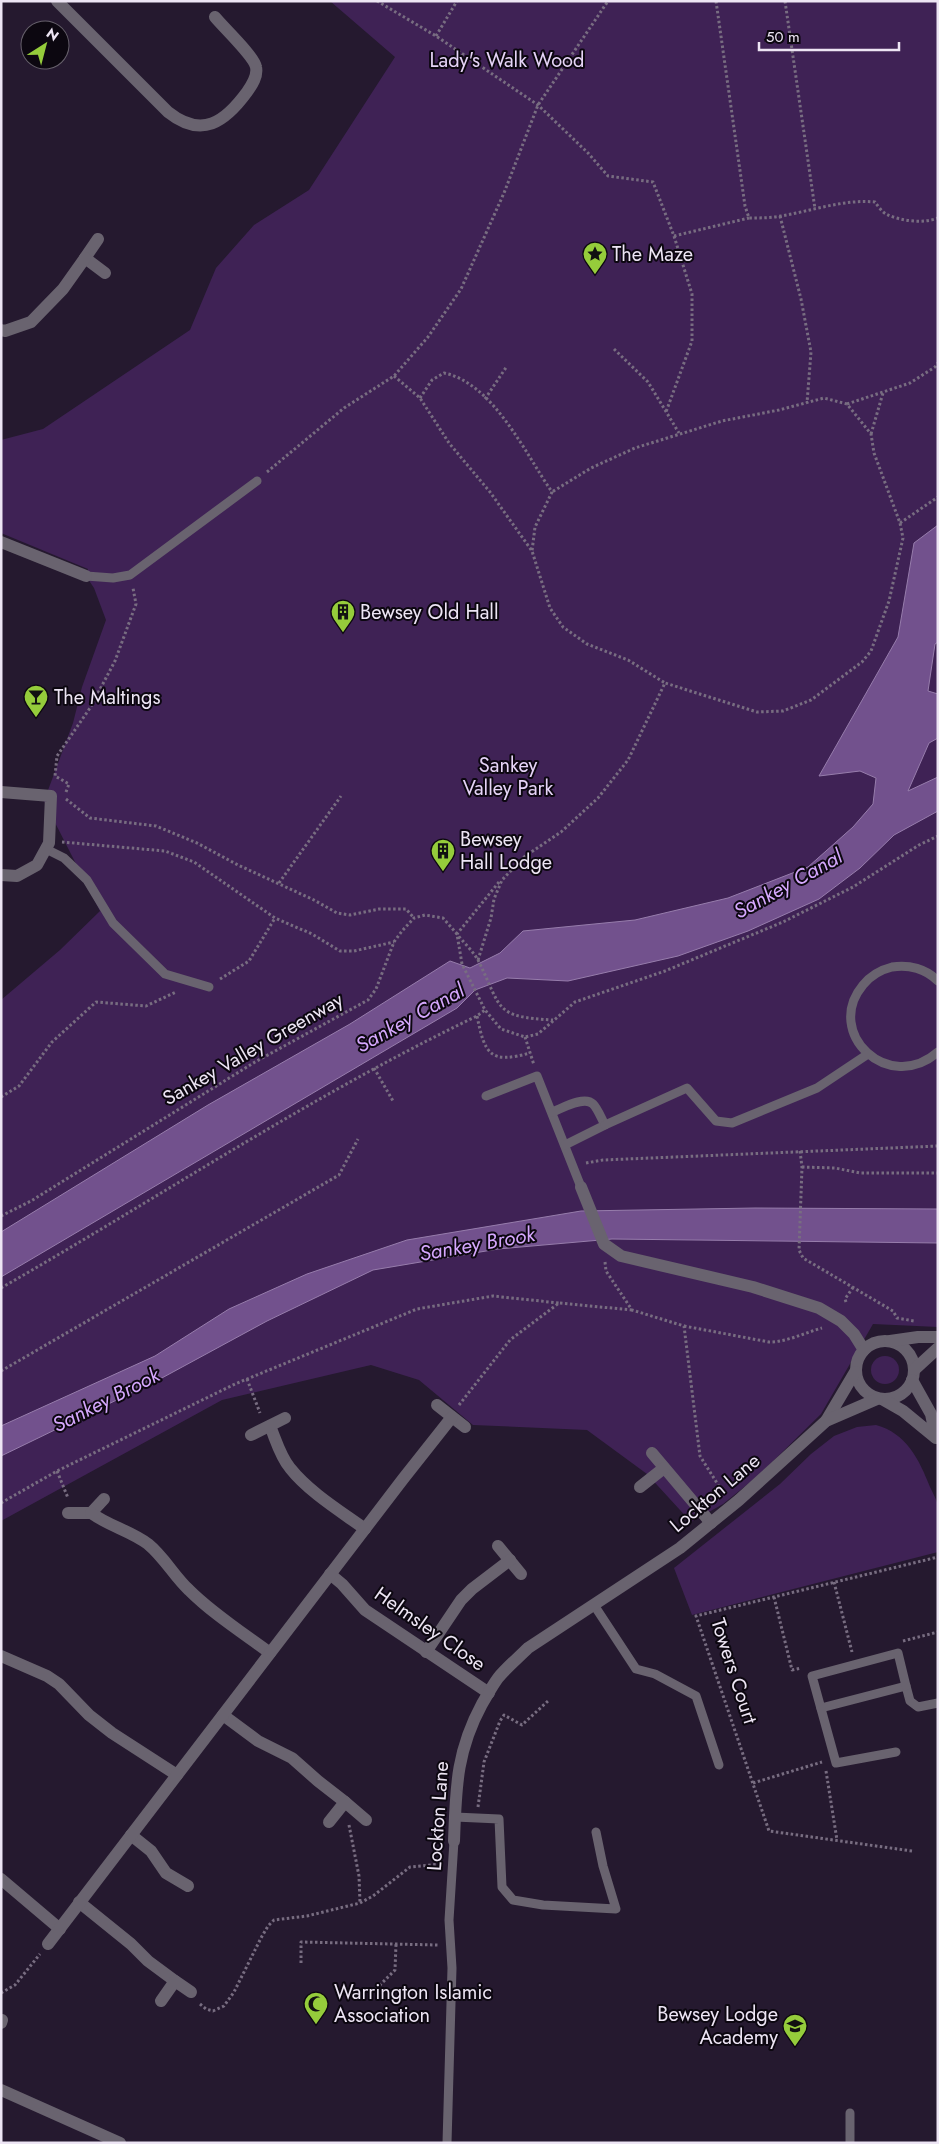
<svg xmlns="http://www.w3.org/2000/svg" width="939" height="2144" font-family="Jost,sans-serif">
  <rect width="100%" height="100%" fill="#25192f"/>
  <g fill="#3f2255">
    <path d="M 330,1 L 938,1 L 938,1327 L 873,1324 L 821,1414 L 759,1475 L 723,1504 L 691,1522 L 647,1474 L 587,1430 L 473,1425 L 419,1380 L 371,1365 L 222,1400 L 1,1521 L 1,1000 L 60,950 L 100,911 L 44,801 L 73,723 L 82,687 L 106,620 L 94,588 L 86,576 L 88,569 L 1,533 L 1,440 L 43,429 L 190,330 L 216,268 L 254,225 L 309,190 L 395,57 Z"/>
    <circle cx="885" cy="1370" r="14"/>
    <path d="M 876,1425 C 906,1433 919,1459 930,1487 C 933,1493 936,1499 938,1505 C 939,1520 938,1538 938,1552 L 692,1615 L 674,1568 L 780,1484 L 811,1454 L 834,1436 L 857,1427 Z"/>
  </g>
  <g fill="#72518d" stroke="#977dac">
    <path d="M 938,525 L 938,642 L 935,644 L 928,691 L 938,694 L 938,738 L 929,743 L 908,791 L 938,777 L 938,811 L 894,835 L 860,868 L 819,899 L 748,931 L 678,956 L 568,981 L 507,978 L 475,990 L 457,1008 L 1,1277 L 1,1232 L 208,1105 L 350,1024 L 450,961 L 470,968 L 500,953 L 523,931 L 635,920 L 728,898 L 808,867 L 853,827 L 873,804 L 876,778 L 860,771 L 819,776 L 898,637 L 914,543 Z"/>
    <path d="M 755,1208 L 938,1209 L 938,1243 L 612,1239 L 498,1249 L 373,1270 L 267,1321 L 160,1379 L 1,1456 L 1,1426 L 155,1356 L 229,1309 L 307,1274 L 407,1240 L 581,1211 Z"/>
  </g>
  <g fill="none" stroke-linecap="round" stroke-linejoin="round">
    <g stroke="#786d81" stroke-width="3" stroke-dasharray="2.5 2.5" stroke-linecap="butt">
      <path d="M 377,1 L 436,36 L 538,105 L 588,153 L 608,176 L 653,182 L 674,236 L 692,294 L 692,341 L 666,412"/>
      <path d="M 716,1 L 745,206 L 749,218 C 760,218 770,218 781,216 C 811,211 844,199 875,202 C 878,206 882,212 886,214 C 900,221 923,224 938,218"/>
      <path d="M 785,1 L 815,209"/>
      <path d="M 436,36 L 457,1"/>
      <path d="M 780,216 L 801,299 L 811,352 L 807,403"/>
      <path d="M 674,236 L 749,218"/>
      <path d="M 614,349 L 648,382 L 679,433"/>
      <path d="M 394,376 L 420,398 L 449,443 L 490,492 L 532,551 L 550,608 L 563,627 L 587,644 L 628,660 L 665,683"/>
      <path d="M 420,398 L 432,380 L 444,373 C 493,383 525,453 552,492 L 535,527 L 532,551"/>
      <path d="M 485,399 L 507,366"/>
      <path d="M 847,404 L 910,383 L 935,367 L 938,363"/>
      <path d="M 871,434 L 883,393"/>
      <path d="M 267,472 L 344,408 L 394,376 L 428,337 L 461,289 L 504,193 L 538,105 L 608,1"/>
      <path d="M 900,523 L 938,497"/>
      <path d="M 66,792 L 69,784 L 55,776 L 57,756 L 90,708 L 115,661 L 136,604 L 133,588"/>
      <path d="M 66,799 L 90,818 L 156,826 L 197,843 L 238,865 L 314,900 L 337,913 L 350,915 L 379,909 L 406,909 L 414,918"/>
      <path d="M 62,842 L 165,851 L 194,862 L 275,918 L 312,934 L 340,951 L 354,951 L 394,942"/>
      <path d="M 499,882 L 457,934 C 464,943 474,952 479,962 C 502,1009 494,1017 553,1020"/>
      <path d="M 279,883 L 341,796"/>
      <path d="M 478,960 L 491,918 L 494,899 L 502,880 L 524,857 L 561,832 L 598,798 L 628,760 L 665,683 L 757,712 L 783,711 L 811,700 L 862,662 L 871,651 L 889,601 L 903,538 L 900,523 L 874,453 L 871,434 L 847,404 L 824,398 L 779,410 L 722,421 L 635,448 L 591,468 L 552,492"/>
      <path d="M 220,979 L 249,961 L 275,918"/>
      <path d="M 477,1016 C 485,1055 490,1064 530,1053"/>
      <path d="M 525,1037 L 534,1065"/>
      <path d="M 374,1068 L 393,1101"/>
      <path d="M 1,1097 L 19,1086 L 52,1042 L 96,1002 L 146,1006 L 176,992"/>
      <path d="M 800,1151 L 802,1167 L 799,1250 L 803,1258 L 893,1311 L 897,1318 L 914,1321"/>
      <path d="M 586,1163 L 603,1160 L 938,1146"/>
      <path d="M 802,1167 L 835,1168 L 860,1173 L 938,1173"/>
      <path d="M 1,1216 L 31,1201 L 255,1062 L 368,1000 L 376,989 L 394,942 L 402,931 L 414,918 L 425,915 L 443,918 L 457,934 L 462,964 L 485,1010 L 501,1029 L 525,1037 L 538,1034 L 575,1002 L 665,971 L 783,922 L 853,887 L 919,845 L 938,836"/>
      <path d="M 605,1262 L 606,1271 L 632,1310 L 684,1326 L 700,1456 L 722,1491"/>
      <path d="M 1,1288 C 160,1197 312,1095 477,1016 L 485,1010"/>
      <path d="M 846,1302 L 845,1299 L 854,1286"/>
      <path d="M 684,1326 L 769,1342 C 787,1342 804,1333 822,1328"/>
      <path d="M 1,1371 L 339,1175 L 358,1139"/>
      <path d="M 247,1379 L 260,1413"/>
      <path d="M 459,1405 L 510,1340 L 559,1303 L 632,1310"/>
      <path d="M 57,1471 L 68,1498"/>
      <path d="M 1,1503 L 57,1471 L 235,1384 L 417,1309 L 493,1296 L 559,1303"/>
      <path d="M 834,1582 L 852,1652"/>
      <path d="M 774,1597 L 792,1670 L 801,1668"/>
      <path d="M 903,1641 L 938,1632"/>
      <path d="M 826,1771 L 837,1840"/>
      <path d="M 753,1783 L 822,1762"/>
      <path d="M 478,1807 L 484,1762 L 500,1721 L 504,1715 L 522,1725 L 548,1701"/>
      <path d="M 349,1825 L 359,1876 L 360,1903"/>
      <path d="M 912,1851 L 769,1831 L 696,1616 L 938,1557"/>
      <path d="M 301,1963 L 301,1942 L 438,1945"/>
      <path d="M 376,1989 L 395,1970 L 396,1944"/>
      <path d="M 1,1993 L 15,1985 L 40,1954"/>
      <path d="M 200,2004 L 206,2009 L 213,2011 L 224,2006 L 234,1992 L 261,1938 L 268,1926 L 274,1920 L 307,1916 L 360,1903 L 373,1896 L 410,1867 L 441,1864"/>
    </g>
    <g stroke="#69636f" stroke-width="9">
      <path d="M 86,576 L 113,578 L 130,575 L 257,481"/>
      <path d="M 46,849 L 64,858 L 87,880 L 113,923 L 165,974 L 209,987"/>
      <path d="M 938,981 C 926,969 909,964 892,967 C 880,970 871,975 863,985 C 823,1033 889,1095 938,1052"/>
      <path d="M 486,1096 L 537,1076 L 581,1187"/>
      <path d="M 552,1112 C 561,1109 584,1095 593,1104 C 598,1109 601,1118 605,1125 L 565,1145"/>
      <path d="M 605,1125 L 687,1088 L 716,1121 L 732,1123 L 817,1088 L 868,1054"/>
      <path d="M 594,1605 L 636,1669 L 655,1674 L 696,1696 L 719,1765"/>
      <path d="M 821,1708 L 906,1686 L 910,1701 L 918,1707 L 938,1703"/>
      <path d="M 896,1752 L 836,1763 L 812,1676 L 898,1653 L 906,1686"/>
      <path d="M 455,1817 L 499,1819 L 502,1887 L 513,1900 L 543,1905 L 616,1909 L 603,1866 L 596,1832"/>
      <path d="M 447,2143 L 452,1968 L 449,1920 L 454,1841"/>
      <path d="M 850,2143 L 850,2113"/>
    </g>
    <g stroke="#69636f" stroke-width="12">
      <path d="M 57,1 L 168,112 C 202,139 225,122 247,92 C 252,85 258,76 256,67 C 254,56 223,27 215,17"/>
      <path d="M 98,239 L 85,258 L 105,273"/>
      <path d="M 1,330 L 5,331 L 31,322 L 63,289 L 85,258"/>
      <path d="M 1,542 L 86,576"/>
      <path d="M 1,792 L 51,796 L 49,843 L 37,865 L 17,876 L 1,875"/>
      <path d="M 581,1187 L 604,1244 L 621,1256 L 753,1287 L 819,1308 L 841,1321 L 854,1334 L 864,1350"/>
      <circle cx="885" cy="1370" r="29"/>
      <path d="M 890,1341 L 918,1337 L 938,1337"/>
      <path d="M 914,1370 L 938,1348"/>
      <path d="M 882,1399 L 903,1411 L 936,1438 L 931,1414 L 912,1380"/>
      <path d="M 437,1405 L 465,1427"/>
      <path d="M 826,1421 L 855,1372"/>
      <path d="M 270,1426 C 276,1440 280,1456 290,1468 C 309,1492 340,1511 365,1529"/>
      <path d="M 251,1435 L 285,1418"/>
      <path d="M 652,1453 L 711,1523"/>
      <path d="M 640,1487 L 664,1468"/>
      <path d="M 68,1513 L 91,1513 L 104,1499"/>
      <path d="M 91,1513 C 109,1526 131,1531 148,1544 C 164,1557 174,1576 189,1590 C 213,1614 243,1633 270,1653"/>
      <path d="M 498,1546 L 521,1574"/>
      <path d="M 330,1574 L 342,1584 L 365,1610 L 489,1693"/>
      <path d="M 426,1652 L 461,1600 L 472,1589 L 510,1560"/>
      <path d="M 1,1656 L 47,1676 L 59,1684 L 89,1715 L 112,1733 L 177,1775"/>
      <path d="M 223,1715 L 258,1741 L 292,1758 L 318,1781 L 345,1802"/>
      <path d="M 329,1822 L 345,1802 L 366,1820"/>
      <path d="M 131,1835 L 151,1851 L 166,1873 L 188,1886"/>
      <path d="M 454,1841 C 456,1788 456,1752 482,1704 C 487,1696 492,1686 498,1678 C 507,1667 518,1658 528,1648 L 680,1548 L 739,1500 L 826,1421 L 877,1399"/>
      <path d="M 1,1879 L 60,1929"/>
      <path d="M 79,1902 L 131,1944 L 148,1961 L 175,1981"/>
      <path d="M 48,1944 L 403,1479 L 452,1417"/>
      <path d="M 161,2001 L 175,1981 L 191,1992"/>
      <path d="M 1,2023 L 2,2020"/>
      <path d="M 1,2090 L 120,2143"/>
    </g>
  </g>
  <defs>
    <symbol id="sight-pin" viewBox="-11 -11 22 30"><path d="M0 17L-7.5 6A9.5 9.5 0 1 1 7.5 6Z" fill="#95cc3b" stroke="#0c0710"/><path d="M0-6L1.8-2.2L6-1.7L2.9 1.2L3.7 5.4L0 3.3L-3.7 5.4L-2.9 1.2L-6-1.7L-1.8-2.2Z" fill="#111"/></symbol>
    <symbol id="building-pin" viewBox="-11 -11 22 30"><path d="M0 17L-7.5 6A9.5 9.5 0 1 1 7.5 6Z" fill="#95cc3b" stroke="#0c0710"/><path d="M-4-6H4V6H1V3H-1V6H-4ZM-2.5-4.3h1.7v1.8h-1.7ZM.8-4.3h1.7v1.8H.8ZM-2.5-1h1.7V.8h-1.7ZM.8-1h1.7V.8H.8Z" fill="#111"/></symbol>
    <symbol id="bar-pin" viewBox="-11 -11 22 30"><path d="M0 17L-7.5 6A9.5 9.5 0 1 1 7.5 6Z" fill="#95cc3b" stroke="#0c0710"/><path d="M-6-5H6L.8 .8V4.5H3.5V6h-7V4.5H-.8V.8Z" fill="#111"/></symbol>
    <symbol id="mosque-pin" viewBox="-11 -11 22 30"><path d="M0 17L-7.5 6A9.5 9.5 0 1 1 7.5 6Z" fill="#95cc3b" stroke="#0c0710"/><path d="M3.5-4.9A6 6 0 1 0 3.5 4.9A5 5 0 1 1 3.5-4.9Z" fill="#111"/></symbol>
    <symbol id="school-pin" viewBox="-11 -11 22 30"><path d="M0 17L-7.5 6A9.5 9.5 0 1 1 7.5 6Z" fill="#95cc3b" stroke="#0c0710"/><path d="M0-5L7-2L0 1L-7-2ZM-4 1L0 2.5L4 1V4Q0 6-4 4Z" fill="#111"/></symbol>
  </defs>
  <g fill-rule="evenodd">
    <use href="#sight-pin" x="581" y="240" width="28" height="38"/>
    <use href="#building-pin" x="329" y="598" width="28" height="38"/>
    <use href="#bar-pin" x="22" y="683" width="28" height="38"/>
    <use href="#building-pin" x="429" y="837" width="28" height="38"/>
    <use href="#mosque-pin" x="302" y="1990" width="28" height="38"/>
    <use href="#school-pin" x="781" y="2012" width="28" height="38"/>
  </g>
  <g text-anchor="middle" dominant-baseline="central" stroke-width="4" stroke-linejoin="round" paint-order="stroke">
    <g font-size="20" fill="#e6d4f7" stroke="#0c0710">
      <text x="507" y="60">Lady's Walk Wood</text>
      <text x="508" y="765">Sankey<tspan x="508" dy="23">Valley Park</tspan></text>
    </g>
    <g font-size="20" fill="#ede5f4" stroke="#0c0710" text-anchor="start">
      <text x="612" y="254">The Maze</text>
      <text x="360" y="612">Bewsey Old Hall</text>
      <text x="54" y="697">The Maltings</text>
      <text x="460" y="839">Bewsey<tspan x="460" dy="23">Hall Lodge</tspan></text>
      <text x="334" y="1992">Warrington Islamic<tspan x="334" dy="23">Association</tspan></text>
      <text x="778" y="2014" text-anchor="end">Bewsey Lodge<tspan x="778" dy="23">Academy</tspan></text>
    </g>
    <g font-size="20" fill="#ede5f4" stroke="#0c0710">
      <text transform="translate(253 1049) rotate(-30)">Sankey Valley Greenway</text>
      <text transform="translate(715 1493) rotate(-40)">Lockton Lane</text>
      <text transform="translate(430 1629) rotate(35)">Helmsley Close</text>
      <text transform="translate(734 1671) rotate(72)">Towers Court</text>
      <text transform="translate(438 1816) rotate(-86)">Lockton Lane</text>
    </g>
    <g font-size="21" font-style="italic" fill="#d5a7fd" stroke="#0c0710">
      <text transform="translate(788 884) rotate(-29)">Sankey Canal</text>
      <text transform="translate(410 1018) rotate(-29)">Sankey Canal</text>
      <text transform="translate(477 1244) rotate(-10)">Sankey Brook</text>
      <text transform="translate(106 1400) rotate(-27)">Sankey Brook</text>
    </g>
  </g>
  <rect width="939" height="2144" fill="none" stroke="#ede5f4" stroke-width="5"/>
  <g transform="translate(45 45) rotate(36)"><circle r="24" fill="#0c0710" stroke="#66606b"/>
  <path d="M0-4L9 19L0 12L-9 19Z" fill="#95cc3b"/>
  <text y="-8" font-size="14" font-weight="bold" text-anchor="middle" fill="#ede5f4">N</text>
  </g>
  <path d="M759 42v8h140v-8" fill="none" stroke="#ede5f4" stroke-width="2.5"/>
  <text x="766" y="42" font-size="15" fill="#ede5f4" stroke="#0c0710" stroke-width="4" paint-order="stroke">50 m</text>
</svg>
